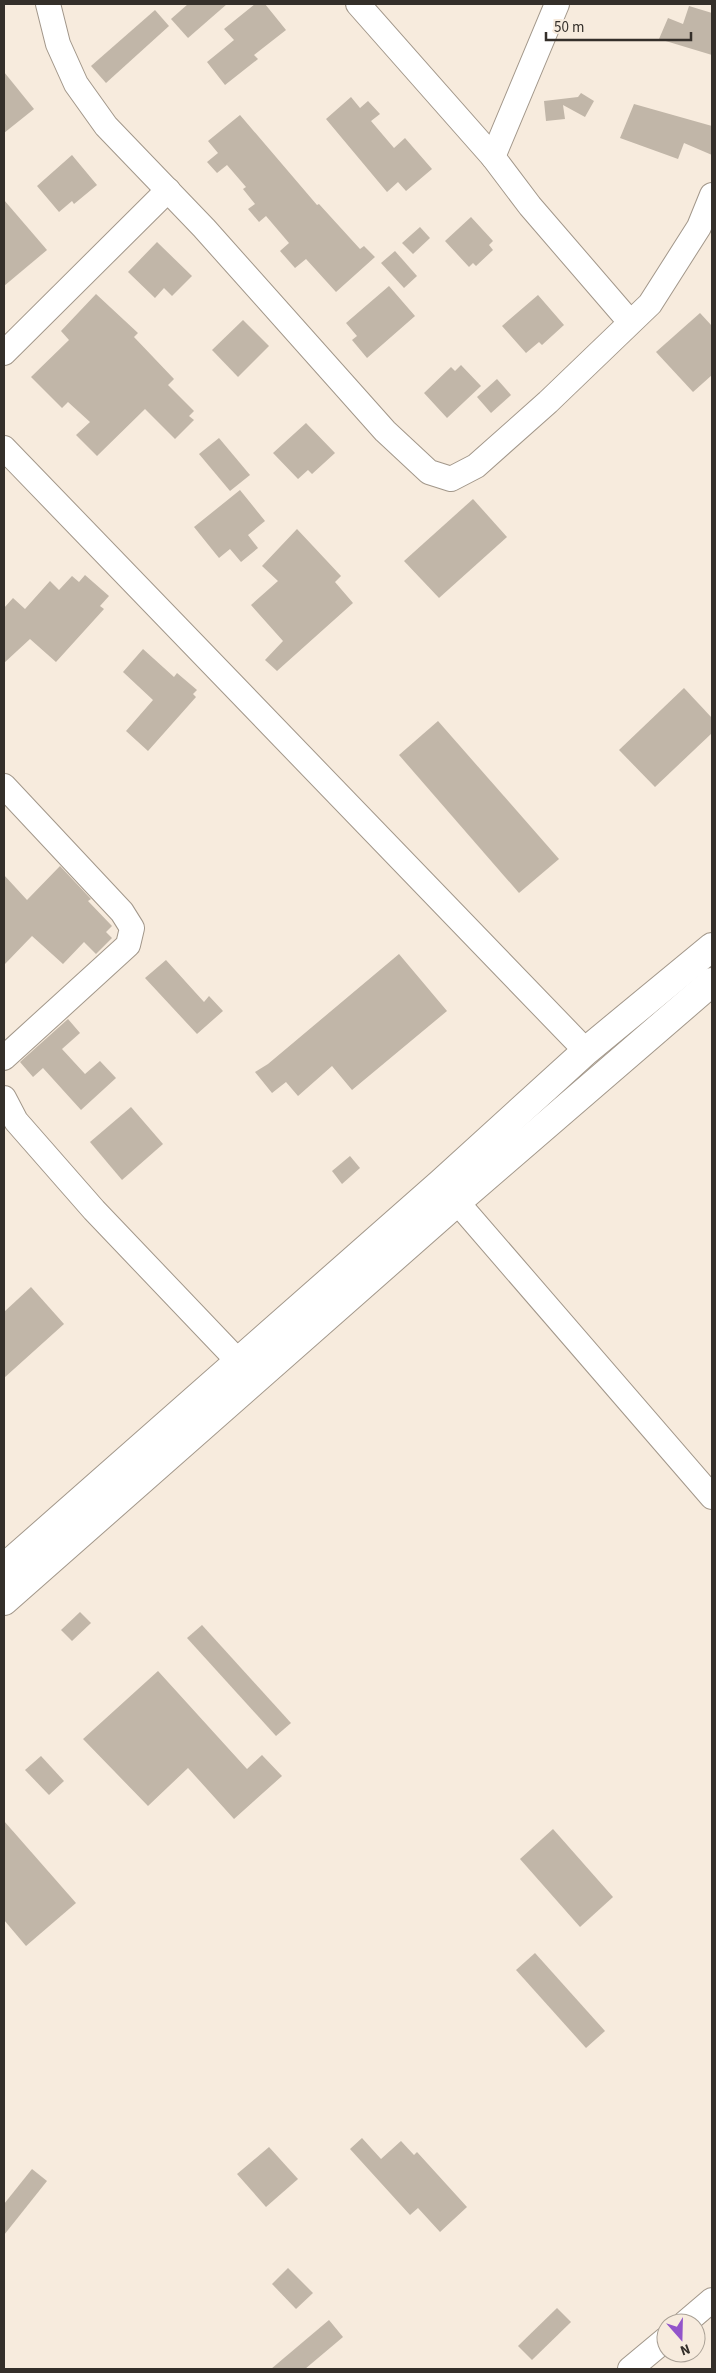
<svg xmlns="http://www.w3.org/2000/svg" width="716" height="2373" font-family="'Source Sans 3',sans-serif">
  <rect width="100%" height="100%" fill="#f7ebdd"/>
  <g fill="#c1b6a8">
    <path d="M 188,4 L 227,4 L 188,38 L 171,19 Z"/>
    <path d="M 255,4 L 265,4 L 286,30 L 254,55 L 258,59 L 225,85 L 207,62 L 234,40 L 224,29 Z"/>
    <path d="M 689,6 L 712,13 L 712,55 L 659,39 L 668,18 L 683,24 Z"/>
    <path d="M 155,10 L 169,26 L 106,83 L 91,66 Z"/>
    <path d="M 4,72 L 34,109 L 4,133 Z"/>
    <path d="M 581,93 L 594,101 L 585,117 L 563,105 L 565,119 L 546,121 L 544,101 L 578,97 Z"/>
    <path d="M 351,97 L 360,108 L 368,101 L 380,114 L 371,121 L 394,148 L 405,138 L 432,169 L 406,191 L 398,182 L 387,192 L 326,119 Z"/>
    <path d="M 634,104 L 712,126 L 712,155 L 684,143 L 678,159 L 620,138 Z"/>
    <path d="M 240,115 L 317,205 L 319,204 L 360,249 L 364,246 L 375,257 L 336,292 L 306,259 L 295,268 L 280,251 L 289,243 L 266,216 L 259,222 L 248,209 L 255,204 L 243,189 L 246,187 L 227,165 L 217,173 L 207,162 L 218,153 L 208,141 Z"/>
    <path d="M 72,155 L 97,185 L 74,204 L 72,201 L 59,212 L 37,186 Z"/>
    <path d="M 4,200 L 47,250 L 4,286 Z"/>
    <path d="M 471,217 L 493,241 L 489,245 L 493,250 L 476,266 L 473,263 L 469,267 L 445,241 Z"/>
    <path d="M 420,227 L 430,238 L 413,254 L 402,243 Z"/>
    <path d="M 157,242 L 192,276 L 172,296 L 164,288 L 155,298 L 128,272 Z"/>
    <path d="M 395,251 L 417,276 L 404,288 L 381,263 Z"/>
    <path d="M 389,286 L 415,316 L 367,358 L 352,340 L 357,336 L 346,323 Z"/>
    <path d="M 96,294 L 138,333 L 134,337 L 174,379 L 168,385 L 194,411 L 189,416 L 194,420 L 175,439 L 145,409 L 97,456 L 76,435 L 90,422 L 68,402 L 62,408 L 31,377 L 69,340 L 61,331 Z"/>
    <path d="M 538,295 L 564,325 L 542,345 L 539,342 L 526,353 L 502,326 Z"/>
    <path d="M 700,313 L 712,326 L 712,375 L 693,392 L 656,352 Z"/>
    <path d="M 243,320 L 269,346 L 238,377 L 212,350 Z"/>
    <path d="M 461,365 L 481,386 L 447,418 L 424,393 L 451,367 L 455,371 Z"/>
    <path d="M 497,379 L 511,395 L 491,413 L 477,397 Z"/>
    <path d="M 306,423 L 335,453 L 312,474 L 308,470 L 298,479 L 273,453 Z"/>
    <path d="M 219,438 L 250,475 L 230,491 L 199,454 Z"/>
    <path d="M 240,490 L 265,521 L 248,535 L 258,548 L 241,562 L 230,549 L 219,558 L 194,527 Z"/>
    <path d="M 473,499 L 507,537 L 439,598 L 404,561 Z"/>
    <path d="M 297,529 L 341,576 L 335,582 L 353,603 L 277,671 L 265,660 L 283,641 L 251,605 L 278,581 L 262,566 Z"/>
    <path d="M 85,575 L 109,596 L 100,606 L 104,609 L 56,662 L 30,639 L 4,663 L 4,608 L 13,598 L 25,609 L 50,581 L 59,590 L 72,576 L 79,582 Z"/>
    <path d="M 143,649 L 174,677 L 177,673 L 197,690 L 193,694 L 196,697 L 148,751 L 126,731 L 153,700 L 123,672 Z"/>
    <path d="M 684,688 L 712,718 L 712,733 L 655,787 L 619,750 Z"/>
    <path d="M 438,721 L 559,859 L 519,893 L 399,755 Z"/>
    <path d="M 60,866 L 91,899 L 88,901 L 112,926 L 106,932 L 112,938 L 96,954 L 84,942 L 63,964 L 32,936 L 4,965 L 4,875 L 27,900 Z"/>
    <path d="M 399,954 L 447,1011 L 352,1090 L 332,1066 L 298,1096 L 286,1082 L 272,1093 L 255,1072 L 268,1064 Z"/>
    <path d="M 166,960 L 204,1002 L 209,996 L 223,1011 L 197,1034 L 145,978 Z"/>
    <path d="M 68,1019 L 80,1033 L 62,1049 L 85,1074 L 100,1061 L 116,1078 L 81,1110 L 43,1068 L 33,1077 L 20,1062 Z"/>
    <path d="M 131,1107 L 163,1144 L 122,1180 L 90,1142 Z"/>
    <path d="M 350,1156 L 360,1168 L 342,1184 L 332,1171 Z"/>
    <path d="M 31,1287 L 64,1324 L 4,1378 L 4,1312 Z"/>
    <path d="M 80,1612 L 91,1623 L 72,1641 L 61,1630 Z"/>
    <path d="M 202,1625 L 291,1723 L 276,1736 L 187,1638 Z"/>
    <path d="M 158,1671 L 247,1769 L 262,1755 L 282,1776 L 234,1819 L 188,1768 L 148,1806 L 83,1739 Z"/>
    <path d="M 41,1756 L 64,1781 L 49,1795 L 25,1770 Z"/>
    <path d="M 4,1821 L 76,1903 L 26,1946 L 4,1920 Z"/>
    <path d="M 553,1829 L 613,1897 L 580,1927 L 520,1859 Z"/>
    <path d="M 535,1953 L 605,2031 L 586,2048 L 516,1970 Z"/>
    <path d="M 362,2138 L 381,2159 L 401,2141 L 414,2155 L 417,2152 L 467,2207 L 440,2232 L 418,2208 L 410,2215 L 350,2149 Z"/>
    <path d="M 269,2147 L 298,2179 L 266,2207 L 237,2174 Z"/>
    <path d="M 32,2169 L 47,2181 L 4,2235 L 4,2204 Z"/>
    <path d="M 288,2268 L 313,2293 L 296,2309 L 272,2284 Z"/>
    <path d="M 557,2308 L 571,2322 L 532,2360 L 518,2346 Z"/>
    <path d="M 329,2320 L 343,2337 L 305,2369 L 271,2369 Z"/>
  </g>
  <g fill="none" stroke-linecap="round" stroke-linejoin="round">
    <defs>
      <g id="minor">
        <path d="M 48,4 L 58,44 L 76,84 L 106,126 L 204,228 L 385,431 L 429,472 L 451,479 L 476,466 L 548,402 L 650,304 L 699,227 L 712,195"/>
        <path d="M 358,4 L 493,157 L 530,206 L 630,322"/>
        <path d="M 493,157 L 557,4"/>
        <path d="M 4,353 L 168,190"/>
        <path d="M 4,448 L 586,1051"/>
        <path d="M 4,786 L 122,912 L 132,928 L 128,945 L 4,1058"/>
        <path d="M 4,1098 L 16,1121 L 94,1210 L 238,1361"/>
        <path d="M 457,1202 L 712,1497"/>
        <path d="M 685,2323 L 712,2300"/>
        <path d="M 630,2369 L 666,2339"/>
      </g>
      <g id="tertiary">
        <path d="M 4,1568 L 441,1183 L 586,1051 L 712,947"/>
        <path d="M 4,1601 L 457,1202 L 712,982"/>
      </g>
    </defs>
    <use href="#minor" stroke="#a2978a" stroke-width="26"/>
    <use href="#tertiary" stroke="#a2978a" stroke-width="30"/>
    <use href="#minor" stroke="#fff" stroke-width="24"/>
    <use href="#tertiary" stroke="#fff" stroke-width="28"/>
  </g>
  <rect width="716" height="2373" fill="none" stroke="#342f2a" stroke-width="10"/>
  <g transform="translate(681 2338) rotate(160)"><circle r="24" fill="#f7ebdd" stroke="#a9a095"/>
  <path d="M0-4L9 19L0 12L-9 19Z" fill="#9254ca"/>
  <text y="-8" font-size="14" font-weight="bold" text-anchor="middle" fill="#342f2a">N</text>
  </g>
  <path d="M546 32v8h145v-8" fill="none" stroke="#342f2a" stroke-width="2.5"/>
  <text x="554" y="32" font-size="15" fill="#342f2a" stroke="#f7ebdd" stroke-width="4" paint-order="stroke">50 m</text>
</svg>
